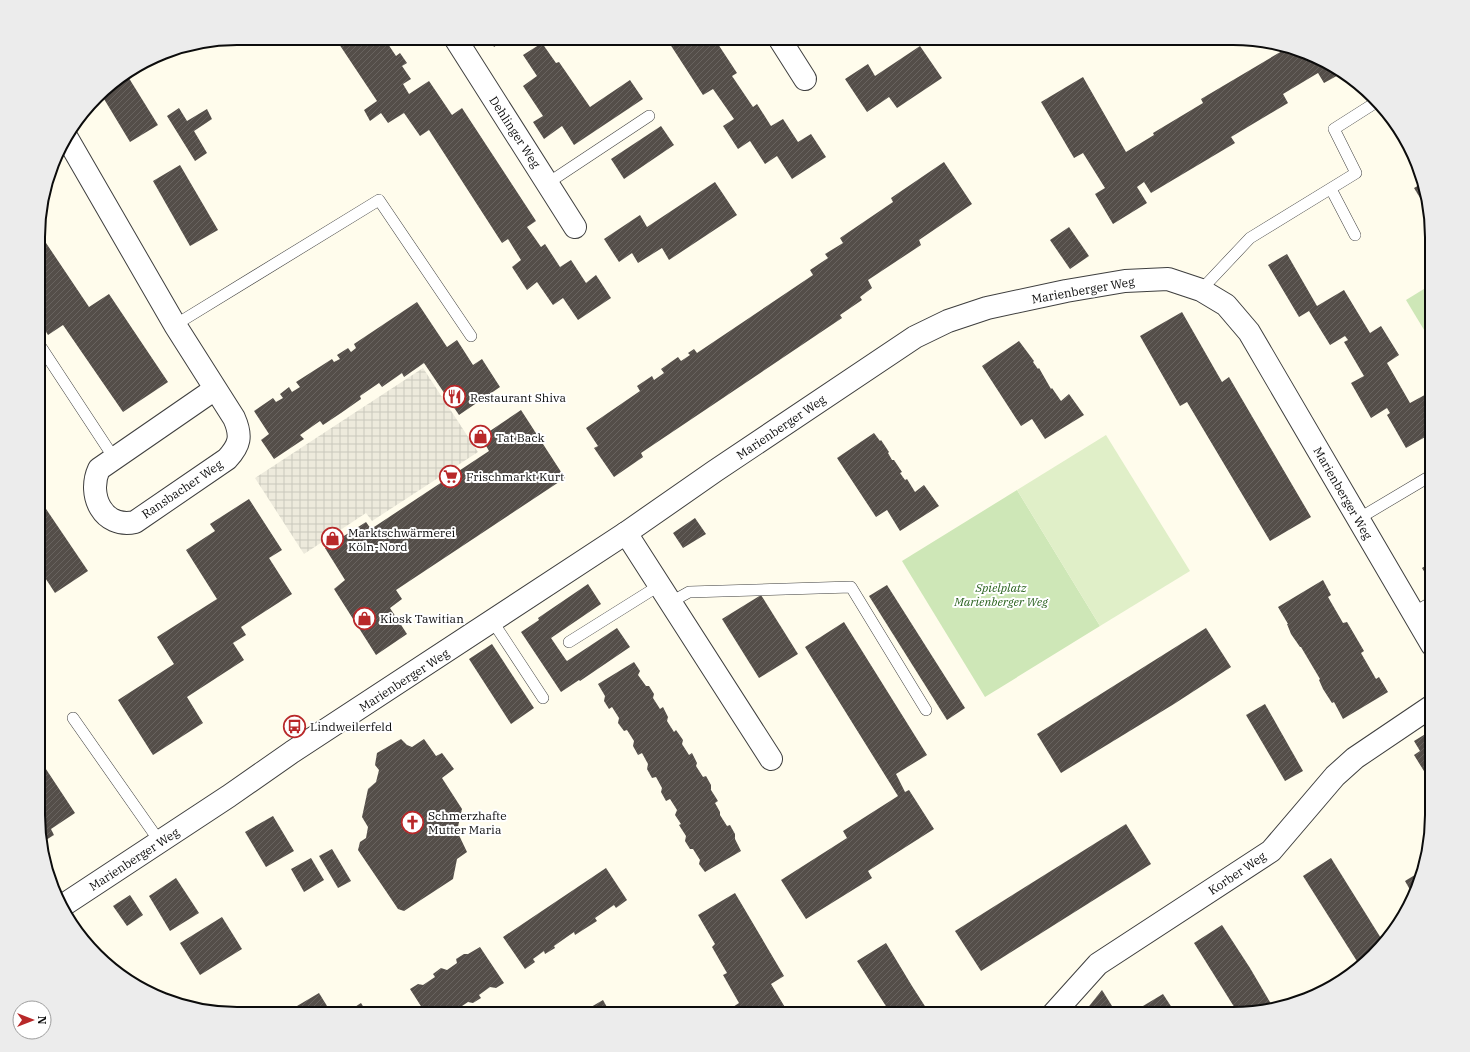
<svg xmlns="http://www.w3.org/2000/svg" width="1470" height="1052" font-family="'IBM Plex Serif',serif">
  <defs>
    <pattern id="plaza-grid" width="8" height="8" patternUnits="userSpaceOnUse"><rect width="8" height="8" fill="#edeadc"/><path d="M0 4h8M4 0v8" fill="none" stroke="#cac8bc"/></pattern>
    <pattern id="building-hatch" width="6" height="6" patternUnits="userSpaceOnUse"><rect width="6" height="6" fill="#544e49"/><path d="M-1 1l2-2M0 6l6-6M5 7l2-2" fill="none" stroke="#68635f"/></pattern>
  </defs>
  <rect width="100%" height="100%" fill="#fffcec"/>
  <g fill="#cee7b7">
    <path d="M 1432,284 L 1432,343 L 1406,300 Z"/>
    <path d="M 1017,490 L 1100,626 L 985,697 L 902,561 Z"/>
  </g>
  <path fill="#e0efc8" d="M 1106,435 L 1190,571 L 1100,626 L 1017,490 Z"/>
  <path fill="url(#plaza-grid)" d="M 423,368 L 478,452 L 372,521 L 366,513 L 304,554 L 255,478 Z"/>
  <g fill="url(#building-hatch)">
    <path d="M 335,38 L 384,38 L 396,56 L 400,53 L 407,63 L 402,66 L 411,79 L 403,84 L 409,94 L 429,81 L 452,115 L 462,108 L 536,221 L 527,227 L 541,247 L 545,244 L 560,267 L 571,260 L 586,283 L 596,275 L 611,298 L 578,320 L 563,298 L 553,305 L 537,282 L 527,290 L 512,267 L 521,260 L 508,239 L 502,243 L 429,130 L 420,136 L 404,113 L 388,123 L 381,113 L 370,121 L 364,110 L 377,101 Z"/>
    <path d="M 489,38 L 507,38 L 494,47 Z"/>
    <path d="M 666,38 L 714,38 L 737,73 L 732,76 L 753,107 L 757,104 L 771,126 L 783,119 L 798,142 L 811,134 L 826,157 L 792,179 L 777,156 L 765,164 L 750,141 L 738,149 L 723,126 L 734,119 L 713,89 L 703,95 Z"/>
    <path d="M 542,43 L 556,63 L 559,62 L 590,107 L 630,80 L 643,99 L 574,145 L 562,126 L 544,139 L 533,122 L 543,116 L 523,86 L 537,76 L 523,55 Z"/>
    <path d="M 1278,45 L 1297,49 L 1342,73 L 1324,83 L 1318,73 L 1283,94 L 1288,103 L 1231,137 L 1235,143 L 1151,193 L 1144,182 L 1137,187 L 1147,203 L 1113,224 L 1095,194 L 1105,188 L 1083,153 L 1074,158 L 1041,102 L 1083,77 L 1126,152 L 1154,135 L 1153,133 L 1203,103 L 1201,99 L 1282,51 Z"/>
    <path d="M 920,46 L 942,78 L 897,108 L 889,97 L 867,112 L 845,79 L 868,64 L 875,76 Z"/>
    <path d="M 127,75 L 158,125 L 130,142 L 101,94 L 106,88 Z"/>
    <path d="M 179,108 L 187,121 L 207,109 L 212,119 L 194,131 L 207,153 L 195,161 L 167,116 Z"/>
    <path d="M 661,126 L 674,145 L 624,179 L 611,159 Z"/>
    <path d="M 1405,140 L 1411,149 L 1415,161 L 1403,142 Z"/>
    <path d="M 944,162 L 972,204 L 919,240 L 921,245 L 868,280 L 872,288 L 860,297 L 862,300 L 840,315 L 842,318 L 641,453 L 643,457 L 614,477 L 594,448 L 598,446 L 586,428 L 640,391 L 637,386 L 652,376 L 654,380 L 664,373 L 661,369 L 678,357 L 681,361 L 690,355 L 688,353 L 694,349 L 697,353 L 813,275 L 810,270 L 828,258 L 825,254 L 843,243 L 840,238 L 893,202 L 891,198 Z"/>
    <path d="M 180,165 L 218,230 L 190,246 L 153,181 Z"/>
    <path d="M 715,182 L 737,215 L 669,260 L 662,248 L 638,263 L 632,253 L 619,262 L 604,239 L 640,215 L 647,227 Z"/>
    <path d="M 1421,184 L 1428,211 L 1414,188 Z"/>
    <path d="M 1069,227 L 1089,256 L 1070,269 L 1050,240 Z"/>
    <path d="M 40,234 L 89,307 L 109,294 L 168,382 L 123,412 L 63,325 L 48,335 L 40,322 Z"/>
    <path d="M 1287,254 L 1317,306 L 1344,290 L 1370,333 L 1381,326 L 1399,355 L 1387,363 L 1410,403 L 1432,391 L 1432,433 L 1406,448 L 1387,415 L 1390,413 L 1387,408 L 1371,418 L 1351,383 L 1364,376 L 1344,342 L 1348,340 L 1345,336 L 1330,345 L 1309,311 L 1299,317 L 1268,265 Z"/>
    <path d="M 417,302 L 447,347 L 457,340 L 473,365 L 482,359 L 500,387 L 459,415 L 424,363 L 404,377 L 402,373 L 382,387 L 379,383 L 360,396 L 361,399 L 341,413 L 323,425 L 320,421 L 300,435 L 304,439 L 274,459 L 261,440 L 269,434 L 254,411 L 273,398 L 276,402 L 283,398 L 280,394 L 289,387 L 292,392 L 300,387 L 296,382 L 332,359 L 334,362 L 340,359 L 337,355 L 348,348 L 351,352 L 356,348 L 354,344 Z"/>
    <path d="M 1182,312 L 1222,382 L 1229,377 L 1311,517 L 1270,541 L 1187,402 L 1180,406 L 1140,336 Z"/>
    <path d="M 1019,341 L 1034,361 L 1033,362 L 1038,369 L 1039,368 L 1051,389 L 1052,388 L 1061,401 L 1069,394 L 1084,415 L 1045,439 L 1032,419 L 1021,426 L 982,366 Z"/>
    <path d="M 521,410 L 565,478 L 396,590 L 402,599 L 390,608 L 407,634 L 376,655 L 334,589 L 345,580 L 325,548 L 366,522 L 371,529 L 489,451 L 481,437 Z"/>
    <path d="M 874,433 L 880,441 L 881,440 L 889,452 L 888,453 L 892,460 L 894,460 L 902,472 L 900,473 L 905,480 L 907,479 L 915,492 L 924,485 L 939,506 L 900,531 L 887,510 L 876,517 L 837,458 Z"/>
    <path d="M 249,499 L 282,550 L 269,558 L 292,594 L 241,627 L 246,635 L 233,643 L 244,660 L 187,697 L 203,723 L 153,755 L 118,700 L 174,664 L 157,637 L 217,599 L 186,550 L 215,531 L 210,524 Z"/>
    <path d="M 42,503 L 88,571 L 55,593 L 40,570 L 40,505 Z"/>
    <path d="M 695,518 L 706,534 L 683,548 L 673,533 Z"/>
    <path d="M 1432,562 L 1432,584 L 1422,568 Z"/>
    <path d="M 1323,580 L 1331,595 L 1328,597 L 1343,623 L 1347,622 L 1364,651 L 1361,653 L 1376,679 L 1379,677 L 1388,692 L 1343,719 L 1334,702 L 1332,703 L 1323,689 L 1319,680 L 1320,679 L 1301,647 L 1300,647 L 1291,634 L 1287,624 L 1288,624 L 1278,607 Z"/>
    <path d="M 588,584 L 601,604 L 551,638 L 566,660 L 567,661 L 617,628 L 630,647 L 580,681 L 579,680 L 561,692 L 521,632 L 539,620 L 538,618 Z"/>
    <path d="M 887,585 L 965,708 L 947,720 L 869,596 Z"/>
    <path d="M 761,595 L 798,654 L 759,678 L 722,619 Z"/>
    <path d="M 844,622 L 927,755 L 896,774 L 905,792 L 909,790 L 934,829 L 868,871 L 872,878 L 806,919 L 781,880 L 847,838 L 843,831 L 898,796 L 805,647 Z"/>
    <path d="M 1206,628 L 1231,667 L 1174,704 L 1061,773 L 1037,734 Z"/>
    <path d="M 492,644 L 534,708 L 511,724 L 469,659 Z"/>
    <path d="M 634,662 L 640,671 L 638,675 L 646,686 L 649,686 L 654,694 L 653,698 L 660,709 L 663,707 L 668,717 L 667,721 L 674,732 L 676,730 L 683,740 L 682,744 L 689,755 L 692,753 L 697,763 L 696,766 L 703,777 L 706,776 L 711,785 L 711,790 L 718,801 L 715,803 L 720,812 L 720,815 L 727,826 L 730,825 L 735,834 L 735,839 L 741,851 L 705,872 L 699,864 L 700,860 L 693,849 L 690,849 L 685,841 L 686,836 L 679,825 L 681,824 L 675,815 L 677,810 L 670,799 L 666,801 L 661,792 L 662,788 L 656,777 L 652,778 L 647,769 L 648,764 L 642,753 L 638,755 L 633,746 L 634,741 L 627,730 L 624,731 L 618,723 L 619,718 L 612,707 L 609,709 L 604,701 L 605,696 L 598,684 Z"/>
    <path d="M 1265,704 L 1303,771 L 1285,781 L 1246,715 Z"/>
    <path d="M 1432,730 L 1432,784 L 1414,755 L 1420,751 L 1414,741 Z"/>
    <path d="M 401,739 L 407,745 L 412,747 L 424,739 L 436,756 L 442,753 L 454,769 L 442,778 L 462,809 L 457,831 L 467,852 L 457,859 L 453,879 L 404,911 L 398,909 L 358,850 L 360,842 L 366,838 L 368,827 L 362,817 L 368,789 L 376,782 L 379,770 L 375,765 L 377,753 Z"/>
    <path d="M 40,760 L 75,813 L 51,829 L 54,835 L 41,843 Z"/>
    <path d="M 273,816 L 294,851 L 266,867 L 245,832 Z"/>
    <path d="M 1126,824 L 1151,864 L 981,971 L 955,931 Z"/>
    <path d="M 332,849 L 351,881 L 338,888 L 319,856 Z"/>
    <path d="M 311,858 L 324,880 L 304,892 L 291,869 Z"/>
    <path d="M 1331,858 L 1384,943 L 1360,966 L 1303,876 Z"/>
    <path d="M 606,868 L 627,900 L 616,908 L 614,905 L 595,918 L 597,921 L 575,935 L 574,932 L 554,946 L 555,948 L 545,954 L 544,951 L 533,959 L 535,962 L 525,969 L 503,937 Z"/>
    <path d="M 1423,870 L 1421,879 L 1413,895 L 1405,881 Z"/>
    <path d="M 176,878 L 199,913 L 170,931 L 149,896 Z"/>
    <path d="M 735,893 L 784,976 L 771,984 L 789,1014 L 728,1014 L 727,1011 L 739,1003 L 723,975 L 727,973 L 712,947 L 715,944 L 698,915 Z"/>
    <path d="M 130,895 L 143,915 L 127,926 L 113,906 Z"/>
    <path d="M 222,917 L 242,949 L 200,975 L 180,943 Z"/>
    <path d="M 1222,925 L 1250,968 L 1274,1009 L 1238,1013 L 1194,943 Z"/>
    <path d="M 886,943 L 912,986 L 930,1014 L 891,1014 L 857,961 Z"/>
    <path d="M 480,947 L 504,983 L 496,988 L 490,987 L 479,995 L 481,998 L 473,1003 L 468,1002 L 456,1010 L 457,1013 L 456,1014 L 426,1014 L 410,989 L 418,984 L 423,985 L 435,977 L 433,974 L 441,968 L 447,970 L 457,963 L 456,959 L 464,954 L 468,954 Z"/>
    <path d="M 1102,990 L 1117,1014 L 1088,1014 L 1086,1010 Z"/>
    <path d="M 319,993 L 332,1014 L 302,1014 L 297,1006 Z"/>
    <path d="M 1163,994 L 1176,1014 L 1148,1014 L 1143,1006 Z"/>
    <path d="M 603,1000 L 608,1009 L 612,1007 L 613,1009 L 610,1011 L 612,1014 L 579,1014 Z"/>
    <path d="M 361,1003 L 368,1014 L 344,1014 Z"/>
  </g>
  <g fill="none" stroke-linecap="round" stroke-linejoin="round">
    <defs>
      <g id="lane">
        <path d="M 548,183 L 649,116"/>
        <path d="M 1331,189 L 1355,235"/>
        <path d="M 1201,290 L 1250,238 L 1356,173 L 1334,129 L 1378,101"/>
        <path d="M 175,325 L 379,200 L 471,336"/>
        <path d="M 41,347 L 114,458"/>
        <path d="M 1358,519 L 1432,475"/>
        <path d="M 671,602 L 689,592 L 851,587 L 926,710"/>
        <path d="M 1413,613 L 1432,602"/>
        <path d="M 493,622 L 543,698"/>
        <path d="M 569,642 L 660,585"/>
        <path d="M 73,718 L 160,842"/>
      </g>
      <g id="street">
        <path d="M 455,38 L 575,227"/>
        <path d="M 779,38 L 805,79"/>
        <path d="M 67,138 L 175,325 L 234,418 C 242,436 240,445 227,459 L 135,522 C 103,529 87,495 99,469 L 215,389"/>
        <path d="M 626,533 L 771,759"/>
        <path d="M 62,906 L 229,796 L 292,752 L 626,533 L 715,471 L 915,337 L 948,321 L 987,308 L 1066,291 L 1125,281 L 1168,279 L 1201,290 L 1226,305 L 1249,332 L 1432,645"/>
        <path d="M 1053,1014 L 1098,964 L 1271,851 L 1335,776 L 1355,758 L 1432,706"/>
      </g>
    </defs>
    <use href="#lane" stroke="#3f3f3f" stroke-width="12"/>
    <use href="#street" stroke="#3f3f3f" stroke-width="24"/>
    <use href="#lane" stroke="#fff" stroke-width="11"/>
    <use href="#street" stroke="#fff" stroke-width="22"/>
  </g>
  <defs>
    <symbol id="restaurant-ring" viewBox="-11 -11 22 22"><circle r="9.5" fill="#fff" stroke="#b82829" stroke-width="1.5"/><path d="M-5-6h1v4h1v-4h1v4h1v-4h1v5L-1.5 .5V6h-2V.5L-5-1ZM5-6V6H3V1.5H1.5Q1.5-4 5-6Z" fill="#b82829"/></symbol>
    <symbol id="shop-ring" viewBox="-11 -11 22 22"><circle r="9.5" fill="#fff" stroke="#b82829" stroke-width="1.5"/><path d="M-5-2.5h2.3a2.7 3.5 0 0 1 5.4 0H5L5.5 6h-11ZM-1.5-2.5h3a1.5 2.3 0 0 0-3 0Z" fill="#b82829"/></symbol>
    <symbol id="supermarket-ring" viewBox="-11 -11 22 22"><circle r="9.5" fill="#fff" stroke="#b82829" stroke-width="1.5"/><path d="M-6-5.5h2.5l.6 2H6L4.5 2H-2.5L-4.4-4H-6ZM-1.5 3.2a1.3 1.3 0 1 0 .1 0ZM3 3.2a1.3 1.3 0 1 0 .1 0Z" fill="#b82829"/></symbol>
    <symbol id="bus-ring" viewBox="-11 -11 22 22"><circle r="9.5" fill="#fff" stroke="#b82829" stroke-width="1.5"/><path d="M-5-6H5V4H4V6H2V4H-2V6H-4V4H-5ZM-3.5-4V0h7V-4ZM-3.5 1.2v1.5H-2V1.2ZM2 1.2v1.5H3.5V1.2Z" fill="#b82829"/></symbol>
    <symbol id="church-ring" viewBox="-11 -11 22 22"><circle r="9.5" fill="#fff" stroke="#b82829" stroke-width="1.5"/><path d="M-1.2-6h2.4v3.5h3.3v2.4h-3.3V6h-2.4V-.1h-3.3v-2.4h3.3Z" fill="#b82829"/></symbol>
  </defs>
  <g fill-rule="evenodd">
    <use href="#restaurant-ring" x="442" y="384" width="25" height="25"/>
    <use href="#shop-ring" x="468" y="424" width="25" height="25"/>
    <use href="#supermarket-ring" x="438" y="464" width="25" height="25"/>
    <use href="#shop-ring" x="320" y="526" width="25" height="25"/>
    <use href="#shop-ring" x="352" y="606" width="25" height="25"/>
    <use href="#bus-ring" x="282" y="714" width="25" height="25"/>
    <use href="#church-ring" x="400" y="810" width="25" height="25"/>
  </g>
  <g text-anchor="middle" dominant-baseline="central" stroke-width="4" stroke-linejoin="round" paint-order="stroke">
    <g font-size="12" fill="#0c0c0c" stroke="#fff">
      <text transform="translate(515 132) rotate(57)">Dehlinger Weg</text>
      <text transform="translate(1083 290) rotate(-10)">Marienberger Weg</text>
      <text transform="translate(781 427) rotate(-34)">Marienberger Weg</text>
      <text transform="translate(182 489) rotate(-34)">Ransbacher Weg</text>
      <text transform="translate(1343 493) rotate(60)">Marienberger Weg</text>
      <text transform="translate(404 680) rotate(-33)">Marienberger Weg</text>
      <text transform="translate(134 859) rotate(-33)">Marienberger Weg</text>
      <text transform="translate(1237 873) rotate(-34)">Korber Weg</text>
    </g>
    <g font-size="12" fill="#0c0c0c" stroke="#fff" text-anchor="start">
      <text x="470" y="397">Restaurant Shiva</text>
      <text x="496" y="437">Tat Back</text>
      <text x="466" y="476">Frischmarkt Kurt</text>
      <text x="348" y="532">Marktschwärmerei<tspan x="348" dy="14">Köln-Nord</tspan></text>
      <text x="380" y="618">Kiosk Tawitian</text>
      <text x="310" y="726">Lindweilerfeld</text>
      <text x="428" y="815">Schmerzhafte<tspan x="428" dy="14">Mutter Maria</tspan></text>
    </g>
    <g font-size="12" font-style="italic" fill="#2a621f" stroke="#fff">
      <text x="1001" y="587">Spielplatz<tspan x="1001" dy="14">Marienberger Weg</tspan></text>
    </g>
  </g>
  <path d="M0 0H1470V1052H0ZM237 45H1233A192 192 0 0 1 1425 237V815A192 192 0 0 1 1233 1007H237A192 192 0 0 1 45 815V237A192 192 0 0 1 237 45Z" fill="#ececec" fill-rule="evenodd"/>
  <path fill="none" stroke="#0c0c0c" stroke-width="2" d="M237 45H1233A192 192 0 0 1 1425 237V815A192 192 0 0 1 1233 1007H237A192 192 0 0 1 45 815V237A192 192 0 0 1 237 45Z"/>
  <g transform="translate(32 1020) rotate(90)"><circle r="19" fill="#ffffff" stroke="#9e9e9e"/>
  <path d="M0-3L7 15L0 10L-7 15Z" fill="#b82829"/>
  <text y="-6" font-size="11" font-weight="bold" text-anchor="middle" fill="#0c0c0c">N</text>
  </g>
</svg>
